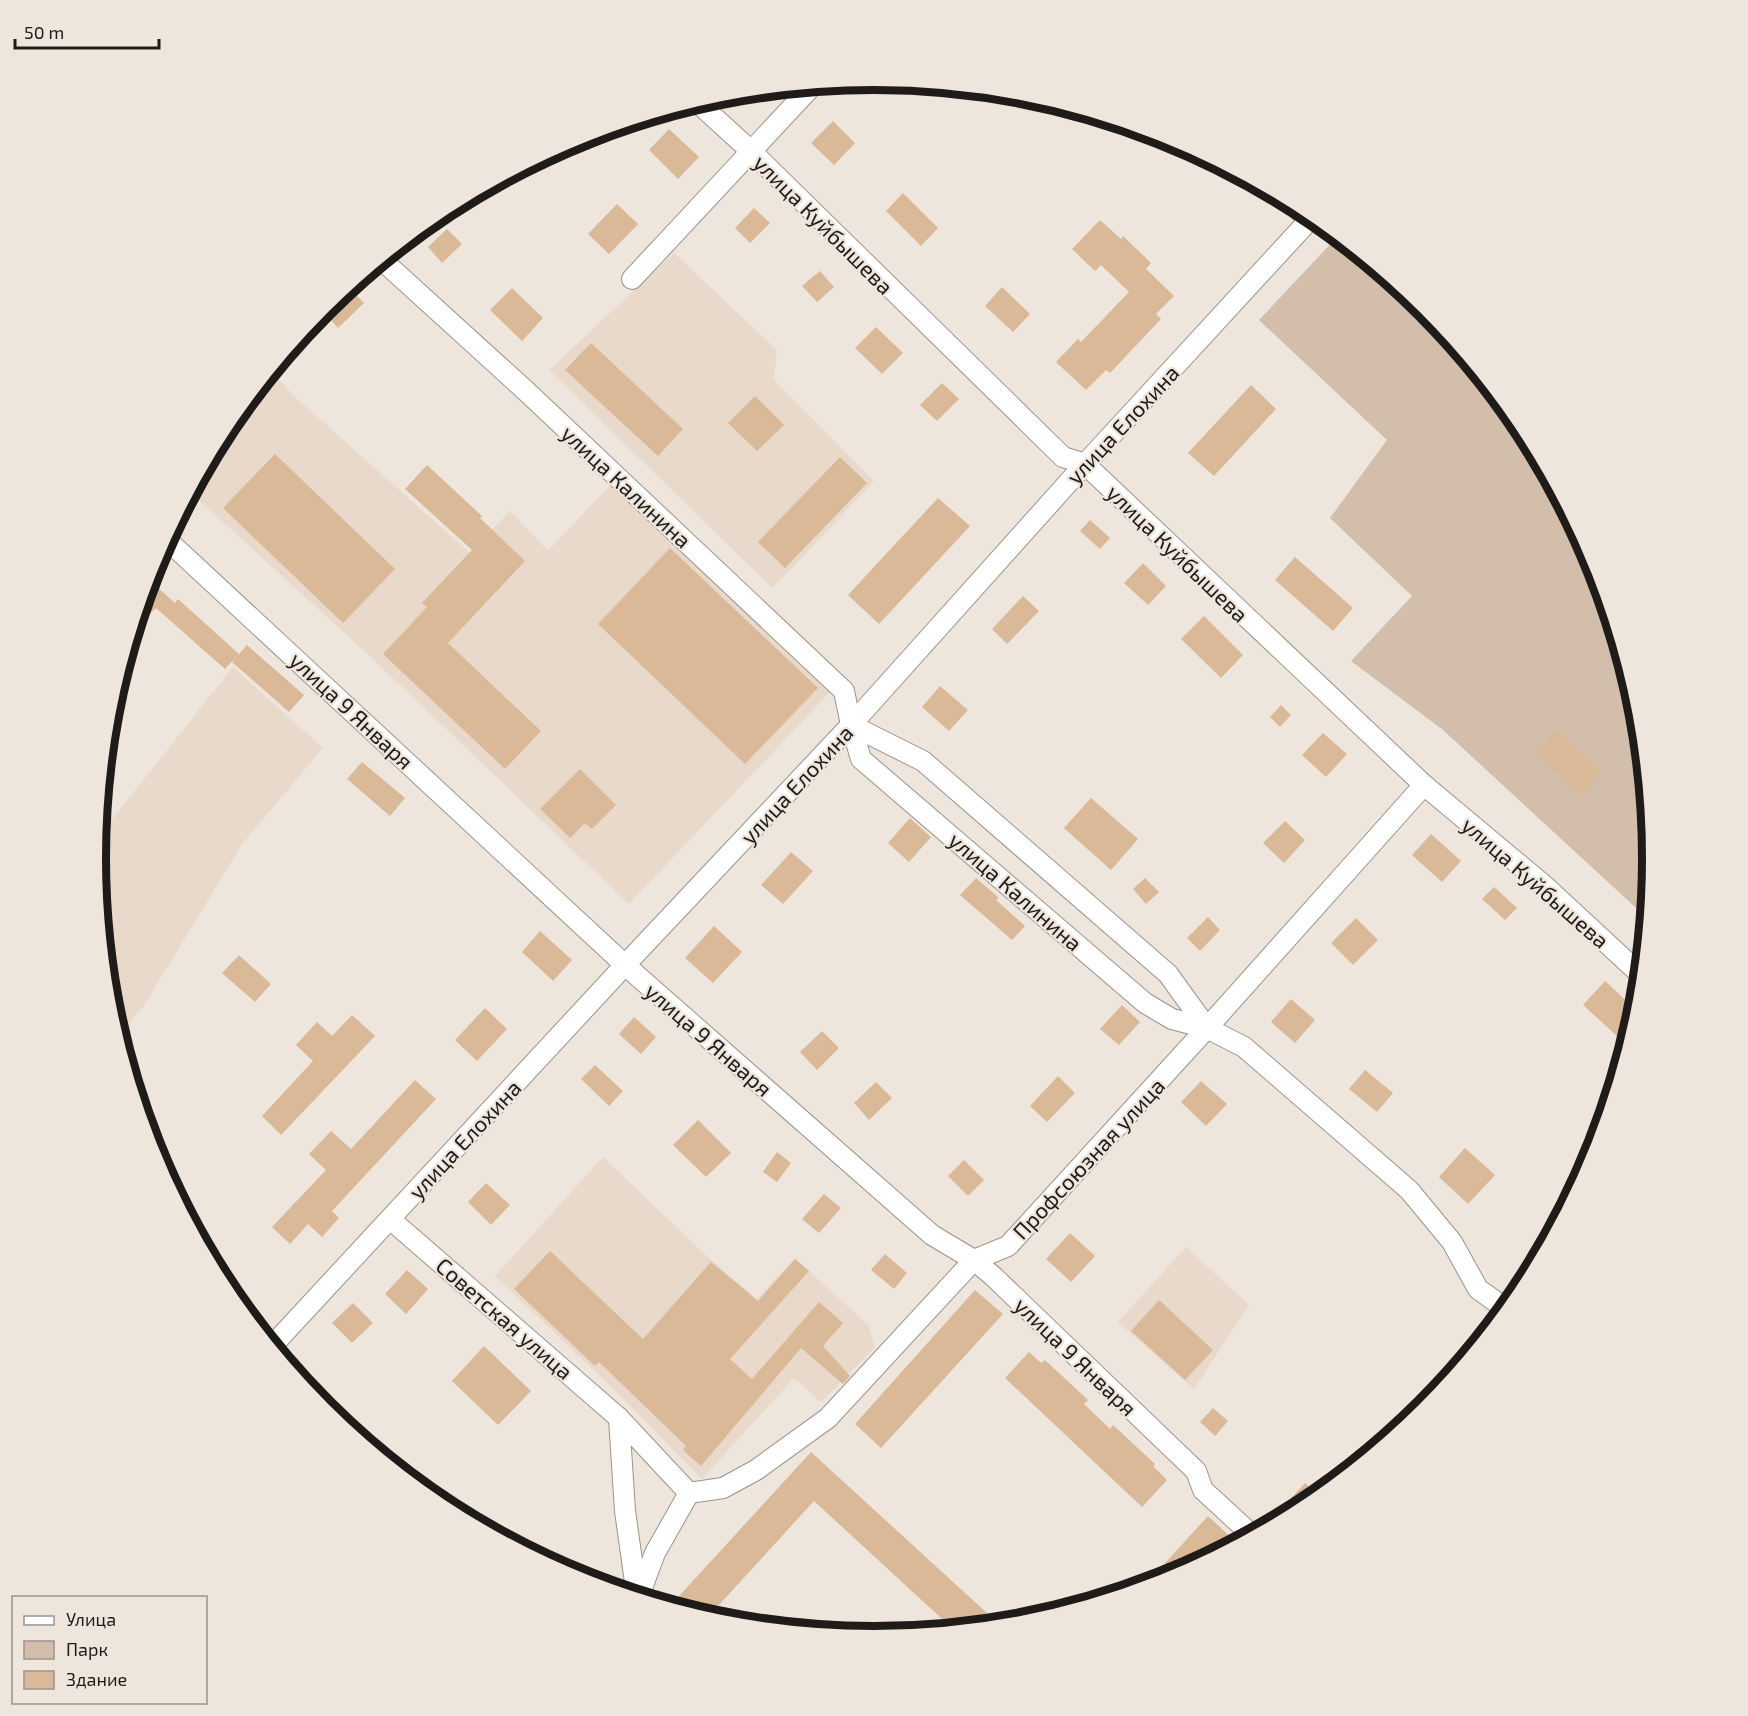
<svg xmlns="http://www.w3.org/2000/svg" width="1748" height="1716" font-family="'Exo 2',sans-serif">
  <rect width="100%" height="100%" fill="#eee5dd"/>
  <g fill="#e8d9cb">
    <path d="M 674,253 L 777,350 L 774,380 L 874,481 L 781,580 L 771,587 L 549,370 Z"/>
    <path d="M 272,371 L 295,397 L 470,553 L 510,511 L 548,551 L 612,483 L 830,692 L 629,904 L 372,658 L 191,493 L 227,425 Z"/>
    <path d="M 233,667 L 323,748 L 242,844 L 145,1004 L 119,1036 L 110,1010 L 96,858 L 98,837 Z"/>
    <path d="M 603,1157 L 710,1259 L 757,1299 L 795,1258 L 869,1326 L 875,1347 L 821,1402 L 794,1378 L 702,1479 L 602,1378 L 495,1276 Z"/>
    <path d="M 1186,1247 L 1249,1305 L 1194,1389 L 1118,1322 Z"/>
  </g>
  <path fill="#d2beaa" d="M 1338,236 L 1425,308 L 1521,426 L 1593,560 L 1638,706 L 1652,858 L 1647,918 L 1443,730 L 1351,661 L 1412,596 L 1330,518 L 1387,440 L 1259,320 Z"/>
  <g fill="#dab998">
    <path d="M 833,121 L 855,143 L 834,165 L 811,143 Z"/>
    <path d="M 669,129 L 699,157 L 678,179 L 649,150 Z"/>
    <path d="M 903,193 L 938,228 L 921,246 L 886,211 Z"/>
    <path d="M 617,204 L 638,224 L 609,254 L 588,234 Z"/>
    <path d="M 754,208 L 770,223 L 750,243 L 735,228 Z"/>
    <path d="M 1100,220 L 1121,239 L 1123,236 L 1151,263 L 1146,269 L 1174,296 L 1156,314 L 1161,319 L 1110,373 L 1106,370 L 1086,390 L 1056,362 L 1078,339 L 1081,342 L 1129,292 L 1101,265 L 1095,271 L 1072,249 Z"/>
    <path d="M 447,229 L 462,244 L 442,263 L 428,247 Z"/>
    <path d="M 820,271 L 834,287 L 817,302 L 802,286 Z"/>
    <path d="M 348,287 L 364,303 L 338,328 L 322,310 Z"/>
    <path d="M 1002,287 L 1030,314 L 1013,332 L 985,306 Z"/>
    <path d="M 512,288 L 543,318 L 522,341 L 490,310 Z"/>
    <path d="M 876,327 L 903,353 L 882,374 L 855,348 Z"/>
    <path d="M 591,343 L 683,429 L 658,456 L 565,370 Z"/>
    <path d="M 942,383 L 959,399 L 937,421 L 920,405 Z"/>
    <path d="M 1251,385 L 1276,409 L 1214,476 L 1188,453 Z"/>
    <path d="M 755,396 L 784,425 L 757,451 L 728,423 Z"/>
    <path d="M 275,454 L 395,569 L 343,623 L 223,508 Z"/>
    <path d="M 840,457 L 867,483 L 785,568 L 758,542 Z"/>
    <path d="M 427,465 L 482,516 L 480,518 L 525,561 L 448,643 L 541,731 L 505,769 L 383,654 L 427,607 L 422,603 L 472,550 L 405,489 Z"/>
    <path d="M 938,498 L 970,526 L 879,624 L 848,595 Z"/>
    <path d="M 1090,520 L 1110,538 L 1100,549 L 1080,531 Z"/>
    <path d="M 670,548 L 818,688 L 745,764 L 598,624 Z"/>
    <path d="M 1295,557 L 1353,608 L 1333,631 L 1275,580 Z"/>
    <path d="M 1143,563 L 1166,586 L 1148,605 L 1124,583 Z"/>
    <path d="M 149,580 L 175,603 L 178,599 L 239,654 L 225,669 L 156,608 L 151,613 L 141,605 Z"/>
    <path d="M 1023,596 L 1039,611 L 1007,644 L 992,629 Z"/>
    <path d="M 1204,616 L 1243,655 L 1221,678 L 1181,639 Z"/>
    <path d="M 247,645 L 304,695 L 289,712 L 232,662 Z"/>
    <path d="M 940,686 L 968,710 L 949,731 L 922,707 Z"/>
    <path d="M 1281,705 L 1291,715 L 1280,727 L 1270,717 Z"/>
    <path d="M 1557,731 L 1602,772 L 1581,795 L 1536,754 Z"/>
    <path d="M 1323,733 L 1347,754 L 1326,777 L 1302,755 Z"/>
    <path d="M 362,762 L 405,798 L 390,816 L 347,779 Z"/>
    <path d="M 580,769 L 616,805 L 592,829 L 585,823 L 570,838 L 540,809 Z"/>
    <path d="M 1091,798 L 1138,839 L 1111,870 L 1064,828 Z"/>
    <path d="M 910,818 L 931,837 L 909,862 L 888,843 Z"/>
    <path d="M 1285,821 L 1305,840 L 1284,863 L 1263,843 Z"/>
    <path d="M 1431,834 L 1461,861 L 1442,882 L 1412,855 Z"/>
    <path d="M 791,852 L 813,871 L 783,904 L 761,885 Z"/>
    <path d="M 976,878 L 999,898 L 996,900 L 1025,926 L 1012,940 L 960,895 Z"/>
    <path d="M 1145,878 L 1159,892 L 1146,904 L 1133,889 Z"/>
    <path d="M 1494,887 L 1517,908 L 1505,920 L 1482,899 Z"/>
    <path d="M 1208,917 L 1220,930 L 1200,951 L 1187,938 Z"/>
    <path d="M 1356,918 L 1378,940 L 1353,965 L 1331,943 Z"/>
    <path d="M 714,926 L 742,952 L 713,983 L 685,958 Z"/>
    <path d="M 540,931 L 572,960 L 553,981 L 522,952 Z"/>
    <path d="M 239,955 L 271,984 L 255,1002 L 222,973 Z"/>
    <path d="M 1605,981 L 1637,1011 L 1635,1019 L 1618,1037 L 1583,1005 Z"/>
    <path d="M 1291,999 L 1315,1020 L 1295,1043 L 1271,1022 Z"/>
    <path d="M 1122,1005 L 1140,1022 L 1119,1045 L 1100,1029 Z"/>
    <path d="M 485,1008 L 507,1029 L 477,1061 L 455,1040 Z"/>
    <path d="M 352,1015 L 375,1036 L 281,1135 L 262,1116 L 313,1061 L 296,1045 L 317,1022 L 332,1036 Z"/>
    <path d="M 634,1017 L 656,1037 L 641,1054 L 619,1034 Z"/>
    <path d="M 822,1031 L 839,1048 L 817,1070 L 800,1052 Z"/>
    <path d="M 595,1065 L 623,1091 L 609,1106 L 581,1079 Z"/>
    <path d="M 1365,1070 L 1393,1093 L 1377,1112 L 1349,1089 Z"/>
    <path d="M 1058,1076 L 1075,1093 L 1047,1122 L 1030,1106 Z"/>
    <path d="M 415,1080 L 436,1099 L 332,1211 L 339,1218 L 322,1237 L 308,1224 L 290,1244 L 272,1227 L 326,1170 L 309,1154 L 331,1131 L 351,1149 Z"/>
    <path d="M 1201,1081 L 1227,1104 L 1206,1126 L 1181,1102 Z"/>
    <path d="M 876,1082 L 892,1098 L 869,1120 L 854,1103 Z"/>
    <path d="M 698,1120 L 731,1153 L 706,1177 L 673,1145 Z"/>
    <path d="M 1465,1148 L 1495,1175 L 1468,1204 L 1439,1177 Z"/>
    <path d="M 777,1152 L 791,1163 L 777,1182 L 763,1172 Z"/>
    <path d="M 964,1160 L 984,1180 L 968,1196 L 948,1176 Z"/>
    <path d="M 486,1183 L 510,1205 L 491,1225 L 468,1202 Z"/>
    <path d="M 824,1194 L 841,1208 L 819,1233 L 802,1219 Z"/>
    <path d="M 1070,1233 L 1095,1256 L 1071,1282 L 1046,1259 Z"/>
    <path d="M 550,1251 L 643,1339 L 711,1262 L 758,1301 L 795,1259 L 809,1271 L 730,1359 L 752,1379 L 819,1302 L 843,1323 L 823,1346 L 850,1376 L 843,1384 L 801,1348 L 701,1466 L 683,1450 L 686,1446 L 599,1362 L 595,1366 L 514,1289 Z"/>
    <path d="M 885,1254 L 907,1273 L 894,1289 L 871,1270 Z"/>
    <path d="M 407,1270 L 428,1289 L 406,1314 L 385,1294 Z"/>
    <path d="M 975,1290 L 1003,1314 L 881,1448 L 855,1424 Z"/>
    <path d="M 1159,1300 L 1213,1350 L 1185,1380 L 1131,1331 Z"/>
    <path d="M 353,1303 L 373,1323 L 352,1343 L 332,1323 Z"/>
    <path d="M 484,1346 L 531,1391 L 498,1425 L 452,1381 Z"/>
    <path d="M 1029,1352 L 1041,1363 L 1045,1360 L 1088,1400 L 1084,1404 L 1110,1429 L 1113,1425 L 1155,1464 L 1153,1466 L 1167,1480 L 1142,1507 L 1005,1378 Z"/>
    <path d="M 1213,1408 L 1228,1421 L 1215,1436 L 1200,1422 Z"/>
    <path d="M 811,1452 L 999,1624 L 953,1629 L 814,1501 L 708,1617 L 670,1606 Z"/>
    <path d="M 1305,1483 L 1318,1495 L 1306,1505 L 1269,1526 L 1267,1524 Z"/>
    <path d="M 1208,1516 L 1237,1543 L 1172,1577 L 1144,1586 Z"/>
  </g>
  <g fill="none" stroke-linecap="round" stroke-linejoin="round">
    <defs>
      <g id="minor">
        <path d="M 697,102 L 752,152 L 1063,457 L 1085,464 L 1424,785 L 1546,887 L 1641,975"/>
        <path d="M 1292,203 L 1309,220"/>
        <path d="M 382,260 L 526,391 L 844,691 L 851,725 L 861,759 L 1145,1003 L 1172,1019 L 1207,1028"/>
        <path d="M 632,279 L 813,85"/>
        <path d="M 166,539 L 625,965 L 932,1235 L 974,1260 L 994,1277 L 1196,1471 L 1203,1490 L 1252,1535"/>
        <path d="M 851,725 L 923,761 L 1168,974 L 1207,1028 L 1244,1047 L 1409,1190 L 1452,1242 L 1478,1289 L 1506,1309"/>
        <path d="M 390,1219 L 619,1418"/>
        <path d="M 272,1346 L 625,965 L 851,725 L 1085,464 L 1313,216"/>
        <path d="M 633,1595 L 635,1582 L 625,1511 L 619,1418 L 689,1493"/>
        <path d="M 639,1596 L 655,1553 L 689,1493 L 723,1488 L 756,1470 L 828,1418 L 974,1260 L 1008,1246 L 1207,1028 L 1424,785"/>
      </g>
    </defs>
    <use href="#minor" stroke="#9b938b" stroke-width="22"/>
    <use href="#minor" stroke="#fff" stroke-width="20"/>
  </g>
  <g text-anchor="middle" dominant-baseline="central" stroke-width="4.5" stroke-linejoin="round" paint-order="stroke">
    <g font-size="22" fill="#1e1b18" stroke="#eee5dd">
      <text transform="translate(824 224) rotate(45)">улица Куйбышева</text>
      <text transform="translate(1122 424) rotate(-47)">улица Елохина</text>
      <text transform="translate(627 486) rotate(43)">улица Калинина</text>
      <text transform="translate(1178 553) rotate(44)">улица Куйбышева</text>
      <text transform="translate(352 710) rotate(43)">улица 9 Января</text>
      <text transform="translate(796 784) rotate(-47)">улица Елохина</text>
      <text transform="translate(1536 882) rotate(41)">улица Куйбышева</text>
      <text transform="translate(1016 891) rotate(41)">улица Калинина</text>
      <text transform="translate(709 1039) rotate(41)">улица 9 Января</text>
      <text transform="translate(464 1139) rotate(-47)">улица Елохина</text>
      <text transform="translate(1088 1158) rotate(-47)">Профсоюзная улица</text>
      <text transform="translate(505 1318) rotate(41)">Советская улица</text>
      <text transform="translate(1076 1356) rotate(44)">улица 9 Января</text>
    </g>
  </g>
  <path d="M0 0H1748V1716H0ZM106 858a768 768 0 1 1 1536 0a768 768 0 1 1-1536 0Z" fill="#eee5dd" fill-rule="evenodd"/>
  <path fill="none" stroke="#1e1b18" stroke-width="8" d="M106 858a768 768 0 1 1 1536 0a768 768 0 1 1-1536 0Z"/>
  <rect x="12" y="1596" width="195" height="108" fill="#eee5dd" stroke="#9b948e" stroke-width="1.5"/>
  <rect x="24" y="1616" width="30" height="9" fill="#ffffff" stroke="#9b948e" stroke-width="1.5"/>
  <text x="66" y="1626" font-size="18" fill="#1e1b18">Улица</text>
  <rect x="24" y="1641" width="30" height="18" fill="#d2beaa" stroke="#9b948e" stroke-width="1.5"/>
  <text x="66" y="1656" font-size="18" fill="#1e1b18">Парк</text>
  <rect x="24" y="1671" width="30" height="18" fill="#dab998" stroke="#9b948e" stroke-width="1.5"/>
  <text x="66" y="1686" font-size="18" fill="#1e1b18">Здание</text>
  <path d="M15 39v9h144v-9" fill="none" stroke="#1e1b18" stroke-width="3"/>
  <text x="24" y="39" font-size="18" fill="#1e1b18" stroke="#eee5dd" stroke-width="4.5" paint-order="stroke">50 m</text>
</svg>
